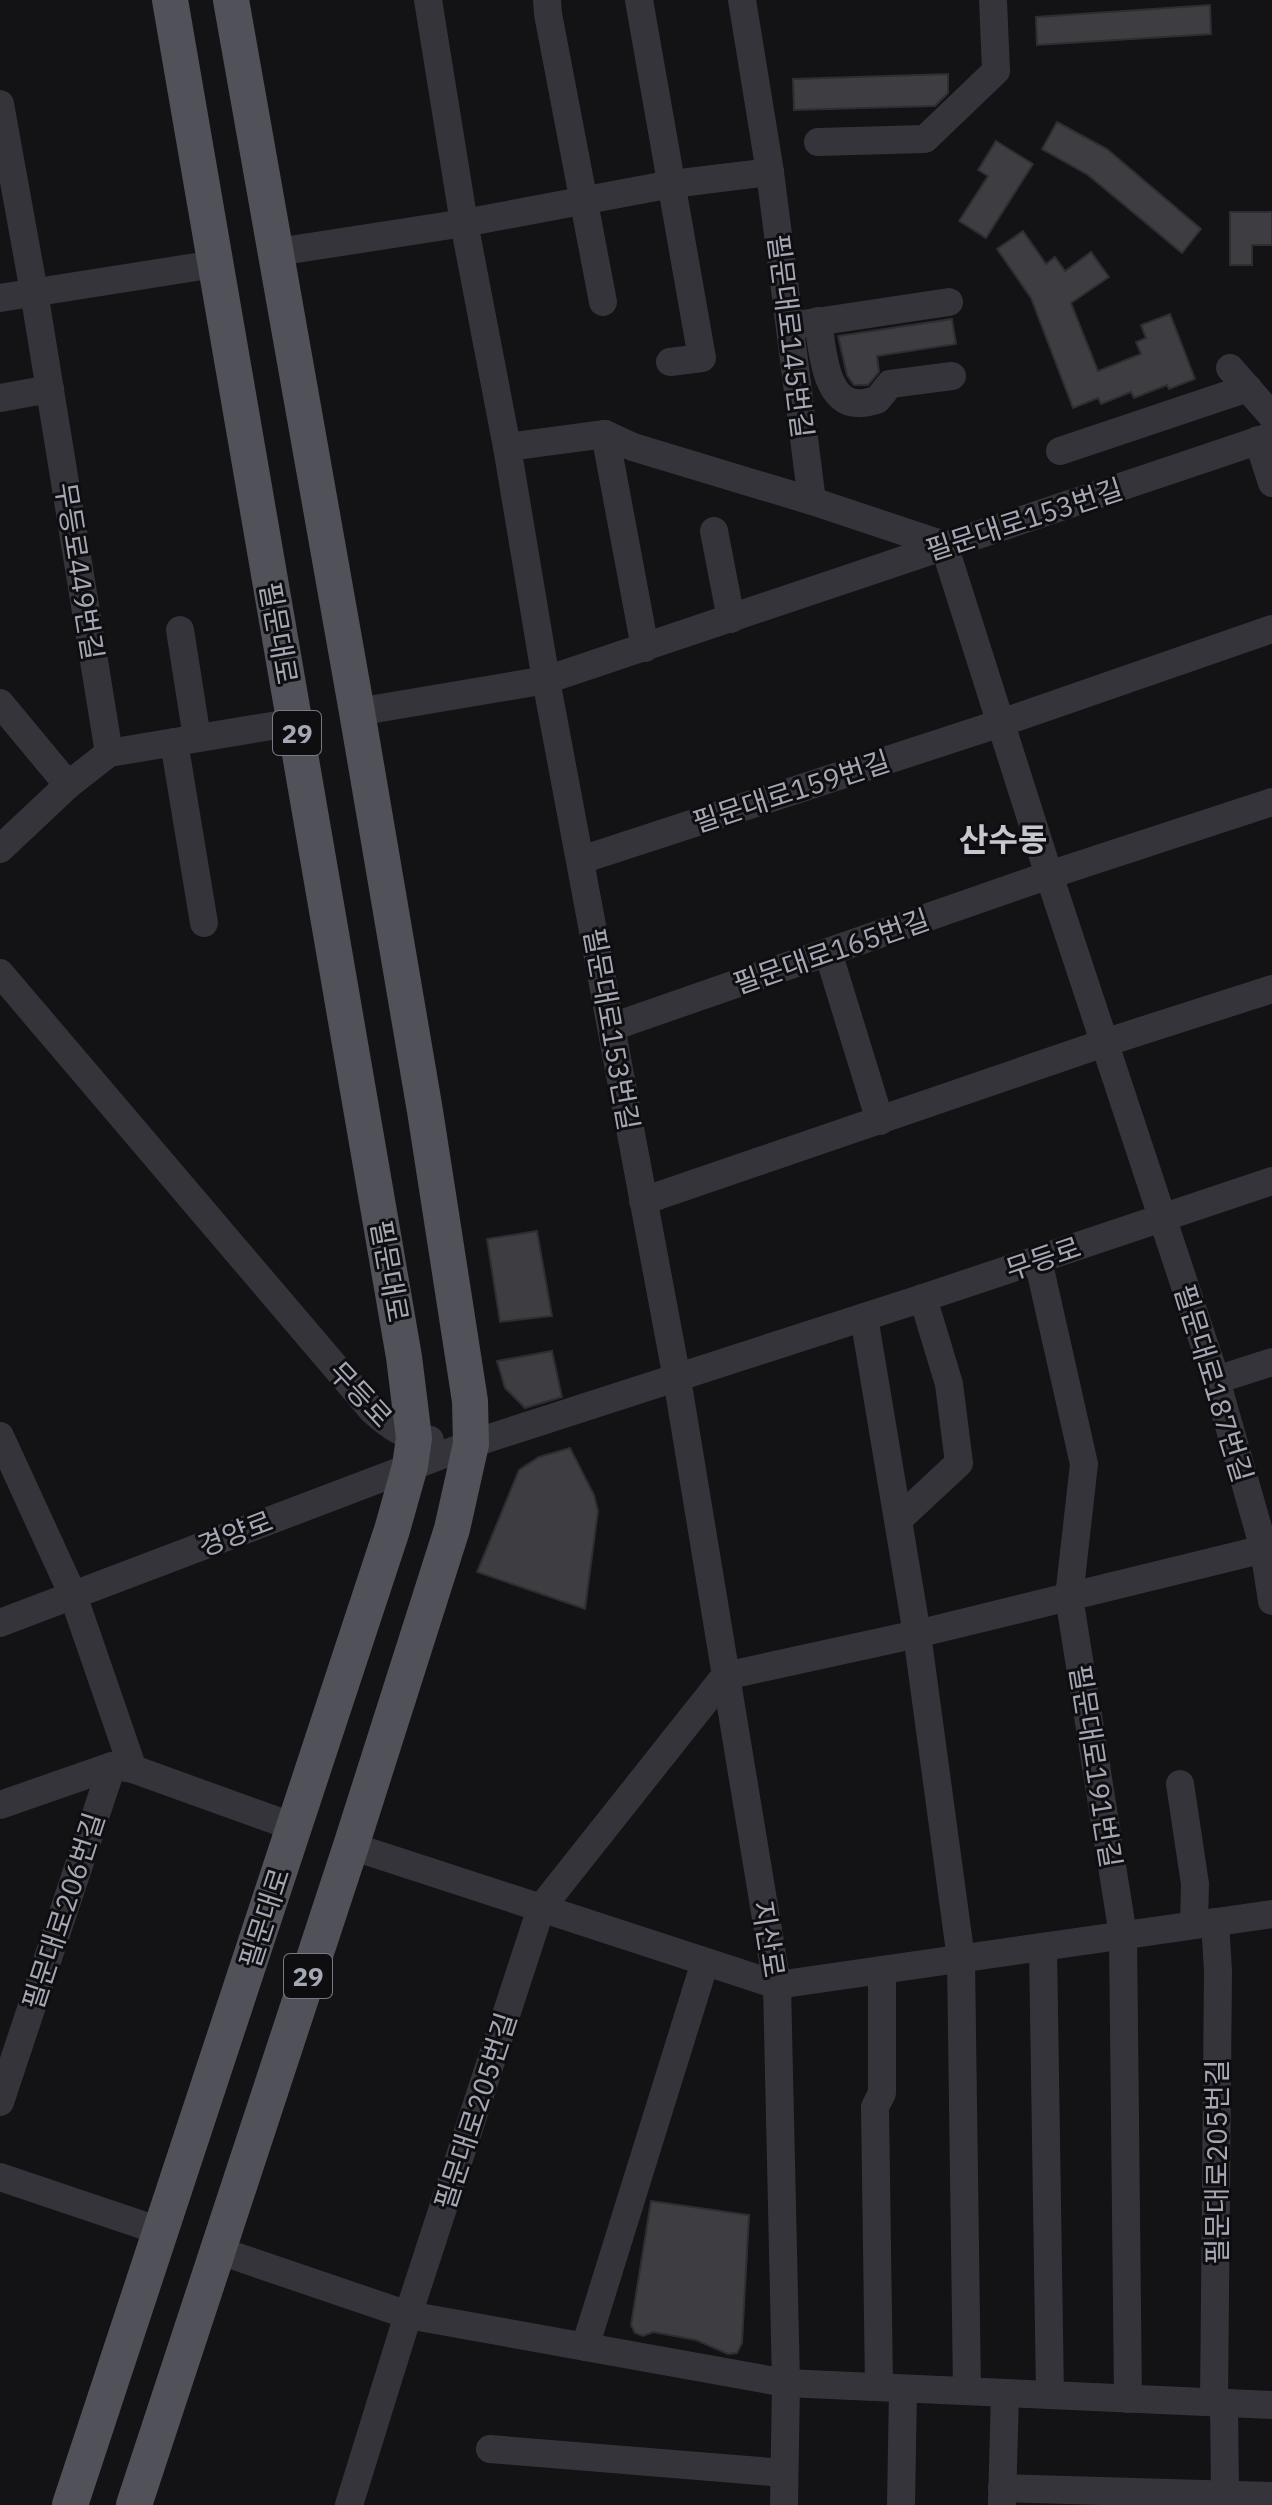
<svg xmlns="http://www.w3.org/2000/svg" width="1272" height="2505" font-family="'IBM Plex Sans','Noto Sans KR',sans-serif">
  <rect width="100%" height="100%" fill="#131315"/>
  <g fill="#3d3d42" stroke="#2e2d31" stroke-width="2">
    <path d="M 1210,5 L 1211,34 L 1037,45 L 1036,17 Z"/>
    <path d="M 948,74 L 948,93 L 935,106 L 794,110 L 793,79 Z"/>
    <path d="M 1057,122 L 1107,149 L 1201,229 L 1182,253 L 1088,175 L 1042,149 Z"/>
    <path d="M 996,141 L 1033,164 L 986,238 L 959,221 L 988,176 L 978,170 Z"/>
    <path d="M 1230,212 L 1272,212 L 1272,245 L 1252,245 L 1252,265 L 1230,265 Z"/>
    <path d="M 1023,231 L 1046,264 L 1055,257 L 1065,271 L 1091,252 L 1109,277 L 1071,303 L 1098,371 L 1141,354 L 1136,342 L 1146,338 L 1141,325 L 1170,314 L 1195,379 L 1169,389 L 1167,385 L 1134,398 L 1131,392 L 1101,404 L 1098,398 L 1073,408 L 1031,298 L 997,249 Z"/>
    <path d="M 952,319 L 956,344 L 877,356 L 879,372 L 868,385 L 854,385 L 847,375 L 838,336 Z"/>
    <path d="M 537,1231 L 552,1316 L 500,1322 L 487,1239 Z"/>
    <path d="M 552,1351 L 562,1397 L 525,1408 L 505,1388 L 497,1361 Z"/>
    <path d="M 570,1448 L 594,1495 L 598,1511 L 585,1609 L 477,1572 L 519,1470 L 539,1457 Z"/>
    <path d="M 651,2201 L 749,2215 L 742,2343 L 737,2353 L 728,2354 L 696,2340 L 653,2332 L 643,2336 L 635,2333 L 631,2325 Z"/>
  </g>
  <g fill="none" stroke-linecap="round" stroke-linejoin="round">
    <g stroke="#34343a" stroke-width="28">
      <path d="M 428,0 L 464,223 L 507,447 L 546,680 L 677,1379 L 777,1985 L 786,2383 L 784,2505"/>
      <path d="M 547,0 L 548,14 L 603,302"/>
      <path d="M 639,0 L 702,358 L 670,362"/>
      <path d="M 742,0 L 770,172 L 812,501"/>
      <path d="M 0,104 L 34,292 L 109,753"/>
      <path d="M 818,142 L 925,139 L 996,71 L 993,0"/>
      <path d="M 277,252 L 464,223 L 672,184 L 770,172"/>
      <path d="M 0,298 L 215,264"/>
      <path d="M 818,321 C 822,345 824,402 857,403 C 863,404 871,401 877,400 L 890,384 L 952,376"/>
      <path d="M 803,324 L 949,302"/>
      <path d="M 1230,368 L 1272,416"/>
      <path d="M 0,398 L 50,389"/>
      <path d="M 605,434 L 645,648"/>
      <path d="M 1258,440 L 1272,483"/>
      <path d="M 507,447 L 605,434 L 633,447 L 812,501 L 944,545 L 1049,875 L 1216,1380 L 1264,1549 L 1272,1601"/>
      <path d="M 1060,451 L 1248,388"/>
      <path d="M 714,531 L 731,619"/>
      <path d="M 180,630 L 197,738"/>
      <path d="M 0,703 L 68,785"/>
      <path d="M 357,712 L 546,680 L 1272,436"/>
      <path d="M 174,742 L 204,923"/>
      <path d="M 0,849 L 68,785 L 109,753 L 295,722"/>
      <path d="M 581,860 L 1001,723 L 1272,629"/>
      <path d="M 828,952 L 880,1121"/>
      <path d="M 0,973 L 372,1410 C 391,1427 405,1437 430,1440"/>
      <path d="M 612,1027 L 1049,875 L 1272,802"/>
      <path d="M 643,1201 L 1104,1043 L 1272,989"/>
      <path d="M 1038,1260 L 1084,1464 L 1069,1597 L 1123,1935 L 1128,2399"/>
      <path d="M 864,1317 L 917,1634 L 961,1959 L 967,2391"/>
      <path d="M 1216,1380 L 1272,1362"/>
      <path d="M 0,1436 L 73,1595 L 133,1769"/>
      <path d="M 899,1519 L 959,1463 L 949,1384 L 923,1298"/>
      <path d="M 0,1623 L 471,1444 L 923,1298 L 1272,1181"/>
      <path d="M 1180,1784 L 1195,1884 L 1194,1925"/>
      <path d="M 0,1805 L 112,1766 L 133,1769 L 294,1827"/>
      <path d="M 351,1846 L 777,1985 L 1272,1914"/>
      <path d="M 1043,1947 L 1050,2395"/>
      <path d="M 0,2102 L 112,1766"/>
      <path d="M 0,2177 L 160,2231"/>
      <path d="M 217,2250 L 408,2315 L 786,2383 L 1272,2405"/>
      <path d="M 585,2347 L 705,1962"/>
      <path d="M 879,2387 L 875,2107 L 882,2093 L 882,1970"/>
      <path d="M 1214,2403 L 1218,1971 L 1215,1922"/>
      <path d="M 1224,2403 L 1225,2494"/>
      <path d="M 490,2449 L 784,2473"/>
      <path d="M 1002,2488 L 1272,2496"/>
      <path d="M 1002,2504 L 1005,2393"/>
      <path d="M 349,2505 L 408,2315 L 541,1908 L 725,1676 L 917,1634 L 1272,1547"/>
      <path d="M 901,2505 L 903,2389"/>
    </g>
    <g stroke="#505159" stroke-width="36">
      <path d="M 70,2505 L 392,1530 L 410,1466 L 414,1438 L 404,1357 L 170,0"/>
      <path d="M 134,2505 L 351,1846 L 452,1529 L 471,1444 L 470,1401 L 425,1111 L 357,712 L 231,0"/>
    </g>
  </g>
  <g text-anchor="middle" dominant-baseline="central" stroke-width="6" stroke-linejoin="round" paint-order="stroke">
    <g fill="#0e0e10" stroke="#787984" stroke-width="2">
      <rect x="273" y="711" width="48" height="44" rx="6"/>
      <rect x="284" y="1954" width="48" height="44" rx="6"/>
    </g>
    <g font-size="26" font-weight="bold" fill="#a5a7b5">
      <text x="297" y="733">29</text>
      <text x="308" y="1976">29</text>
    </g>
    <g font-size="28" fill="#a5a7b5" stroke="#0e0e10">
      <text transform="translate(791 336) rotate(83)">필문대로145번길</text>
      <text transform="translate(1024 519) rotate(-18)">필문대로153번길</text>
      <text transform="translate(80 571) rotate(81)">무등로449번길</text>
      <text transform="translate(279 633) rotate(80)">필문대로</text>
      <text transform="translate(791 791) rotate(-18)">필문대로159번길</text>
      <text transform="translate(831 951) rotate(-19)">필문대로165번길</text>
      <text transform="translate(612 1029) rotate(80)">필문대로153번길</text>
      <text transform="translate(1043 1258) rotate(-19)">무등로</text>
      <text transform="translate(390 1271) rotate(80)">필문대로</text>
      <text transform="translate(1214 1383) rotate(73)">필문대로187번길</text>
      <text transform="translate(361 1394) rotate(47)">무등로</text>
      <text transform="translate(235 1533) rotate(-21)">경양로</text>
      <text transform="translate(1096 1766) rotate(81)">필문대로191번길</text>
      <text transform="translate(63 1911) rotate(-72)">필문대로206번길</text>
      <text transform="translate(264 1918) rotate(-72)">필문대로</text>
      <text transform="translate(769 1939) rotate(81)">지산로</text>
      <text transform="translate(475 2111) rotate(-72)">필문대로205번길</text>
      <text transform="translate(1216 2162) rotate(-90)">필문대로205번길</text>
    </g>
    <g font-size="32" font-weight="bold" fill="#c6c7d1" stroke="#0e0e10">
      <text x="1003" y="839">산수동</text>
    </g>
  </g>
</svg>
